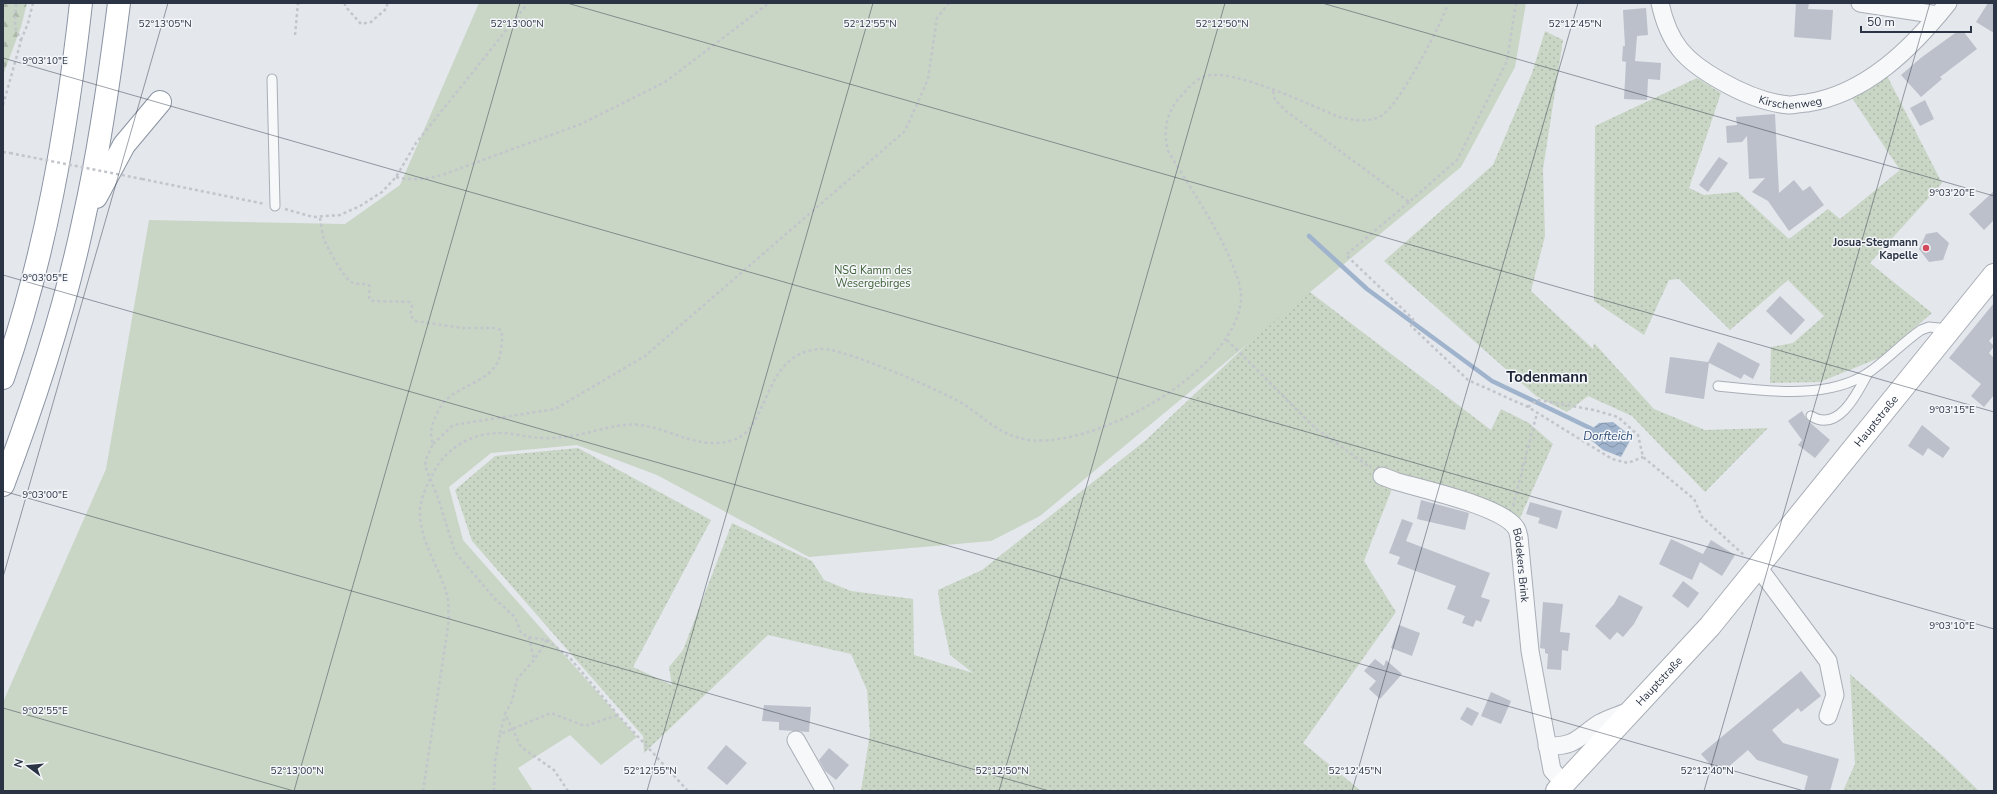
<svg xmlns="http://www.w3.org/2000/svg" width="1997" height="794" font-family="'Nunito Sans',sans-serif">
  <defs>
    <pattern id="grass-dots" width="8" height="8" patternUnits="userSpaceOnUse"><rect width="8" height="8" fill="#c9d6c5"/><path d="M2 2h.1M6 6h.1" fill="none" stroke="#adb8ab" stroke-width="1.8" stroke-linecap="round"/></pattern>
    <pattern id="forest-firs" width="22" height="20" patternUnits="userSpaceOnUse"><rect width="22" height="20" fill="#c9d6c5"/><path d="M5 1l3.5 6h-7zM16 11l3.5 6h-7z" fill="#adb8ab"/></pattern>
    <pattern id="water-waves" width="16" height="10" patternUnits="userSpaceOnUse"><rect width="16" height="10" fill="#9fb4cc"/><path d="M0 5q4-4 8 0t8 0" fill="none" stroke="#8293a7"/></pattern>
  </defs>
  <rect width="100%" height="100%" fill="#e4e7ec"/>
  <g fill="url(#grass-dots)">
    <path d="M 1545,31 L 1563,40 L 1543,169 L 1545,236 L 1531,291 L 1593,349 L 1594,343 L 1654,409 L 1705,430 L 1768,428 L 1705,492 L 1632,416 L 1588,396 L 1567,412 L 1536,396 L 1384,261 L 1493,165 L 1532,73 Z"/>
    <path d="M 1885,72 L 1942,183 L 1870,263 L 1932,313 L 1879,358 L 1820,382 L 1770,383 L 1771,347 L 1793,343 L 1824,316 L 1788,280 L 1730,330 L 1679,279 L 1669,280 L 1644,335 L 1594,301 L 1595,126 L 1697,78 L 1721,93 L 1689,188 L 1704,195 L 1738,192 L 1789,239 L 1828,209 L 1840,219 L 1900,170 L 1850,95 Z"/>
    <path d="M 1306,289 L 1491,430 L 1501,409 L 1529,423 L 1553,444 L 1516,527 L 1395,481 L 1364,561 L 1396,612 L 1303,743 L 1361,791 L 861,791 L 870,733 L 867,690 L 851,654 L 768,635 L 644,753 L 643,736 L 472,541 L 455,490 L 495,456 L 578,448 L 711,520 L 633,667 L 672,685 L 669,667 L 683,650 L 732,523 L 812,561 L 824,580 L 851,591 L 913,599 L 914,655 L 973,673 L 950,655 L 940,608 L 938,590 L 982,570 L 1146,440 Z"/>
    <path d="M 1850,674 L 1944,757 L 1979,791 L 1843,791 L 1855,764 Z"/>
  </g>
  <path fill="url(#forest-firs)" d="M 3,3 L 27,3 L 21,27 L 3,75 Z"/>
  <path fill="#c9d6c5" d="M 479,3 L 1526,3 L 1515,67 L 1461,167 L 1040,516 L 991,541 L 809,557 L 657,475 L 577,445 L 491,453 L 449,487 L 463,540 L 637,737 L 601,765 L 570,735 L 518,768 L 533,791 L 3,791 L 3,702 L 106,469 L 149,220 L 345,224 L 400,185 Z"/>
  <path fill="url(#water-waves)" d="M 1613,422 L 1632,437 L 1621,457 L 1603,450 L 1591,440 L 1592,429 L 1599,423 Z"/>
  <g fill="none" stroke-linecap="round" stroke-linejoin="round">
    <path stroke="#9fb4cc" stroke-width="4.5" d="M 1309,236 L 1367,289 L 1492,381 L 1592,429"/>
  </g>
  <g fill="#bbc0ca">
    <path d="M 1796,3 L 1809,3 L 1808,9 L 1833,10 L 1831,40 L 1794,37 Z"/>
    <path d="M 1988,3 L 1994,3 L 1994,33 L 1976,22 Z"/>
    <path d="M 1646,8 L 1648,35 L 1637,36 L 1635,61 L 1661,63 L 1660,80 L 1648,79 L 1647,100 L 1624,99 L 1626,62 L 1622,61 L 1623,46 L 1625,46 L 1623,10 Z"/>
    <path d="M 1958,31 L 1963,31 L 1977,49 L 1940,77 L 1942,79 L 1921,97 L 1901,75 L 1922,57 Z"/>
    <path d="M 1925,100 L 1934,119 L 1920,126 L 1910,108 Z"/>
    <path d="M 1775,114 L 1779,193 L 1794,180 L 1803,191 L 1810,186 L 1824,205 L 1789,231 L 1768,201 L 1752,192 L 1765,178 L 1749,179 L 1747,136 L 1742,142 L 1727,143 L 1726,126 L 1737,125 L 1736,117 Z"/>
    <path d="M 1719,157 L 1728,163 L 1708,192 L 1699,185 Z"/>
    <path d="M 1994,191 L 1994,220 L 1984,230 L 1969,214 Z"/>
    <path d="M 1937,232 L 1949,243 L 1943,260 L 1929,262 L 1919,249 L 1926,234 Z"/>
    <path d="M 1780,296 L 1805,320 L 1791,335 L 1766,311 Z"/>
    <path d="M 1994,303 L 1994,335 L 1989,341 L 1994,346 L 1989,353 L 1994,358 L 1994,395 L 1984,407 L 1971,396 L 1981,384 L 1949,358 Z"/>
    <path d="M 1718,342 L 1760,364 L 1753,379 L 1744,374 L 1741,379 L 1709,363 L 1704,399 L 1665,393 L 1670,357 L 1708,362 Z"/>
    <path d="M 1802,411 L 1807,420 L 1830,440 L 1815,458 L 1798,445 L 1802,440 L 1788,421 Z"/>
    <path d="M 1922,425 L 1950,448 L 1943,458 L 1928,448 L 1923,456 L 1908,446 Z"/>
    <path d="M 1421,500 L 1469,513 L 1465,530 L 1417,519 Z"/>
    <path d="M 1530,502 L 1562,511 L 1557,529 L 1538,523 L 1540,518 L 1526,514 Z"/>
    <path d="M 1402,519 L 1413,523 L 1406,541 L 1490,573 L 1481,597 L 1490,600 L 1481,622 L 1476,620 L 1473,627 L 1462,623 L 1465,616 L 1447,609 L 1456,586 L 1397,564 L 1400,557 L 1389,553 Z"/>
    <path d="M 1671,539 L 1703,554 L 1711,540 L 1735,555 L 1722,576 L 1700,562 L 1692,580 L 1659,564 Z"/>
    <path d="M 1683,581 L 1699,593 L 1688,608 L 1672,596 Z"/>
    <path d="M 1619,595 L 1643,607 L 1634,624 L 1623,637 L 1617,632 L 1610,640 L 1595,626 L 1614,604 Z"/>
    <path d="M 1543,602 L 1563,604 L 1560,632 L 1570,633 L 1568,651 L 1562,650 L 1561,670 L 1547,669 L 1548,654 L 1545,653 L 1545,649 L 1540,648 Z"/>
    <path d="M 1399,625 L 1420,633 L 1412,656 L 1391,648 Z"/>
    <path d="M 1375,659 L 1384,666 L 1386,660 L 1402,674 L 1380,699 L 1369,689 L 1376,681 L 1364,671 Z"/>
    <path d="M 1801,671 L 1821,696 L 1801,712 L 1798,708 L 1772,730 L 1783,743 L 1839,759 L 1830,791 L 1804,791 L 1808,776 L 1757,760 L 1748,750 L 1719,775 L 1701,754 Z"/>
    <path d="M 1491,692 L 1511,701 L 1501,724 L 1481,716 Z"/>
    <path d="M 764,705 L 811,707 L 809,732 L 779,730 L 779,722 L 762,721 Z"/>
    <path d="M 1467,707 L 1479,713 L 1472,726 L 1460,719 Z"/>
    <path d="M 726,745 L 747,763 L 727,785 L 707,768 Z"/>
    <path d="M 829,748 L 849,765 L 836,780 L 825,771 L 819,760 Z"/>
  </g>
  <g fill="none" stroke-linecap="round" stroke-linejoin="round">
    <defs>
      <g id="lane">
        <path d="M 272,79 L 275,206"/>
        <path d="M 1718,386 C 1765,391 1827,400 1868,373 C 1887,360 1902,343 1921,330 L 1929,327 L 1949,329"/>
        <path d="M 1811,416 C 1838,433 1857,394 1868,373"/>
      </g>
      <g id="street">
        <path id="s1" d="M 1660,3 C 1669,44 1685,61 1721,81 C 1742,93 1765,103 1789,105 C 1795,105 1802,103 1807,103 C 1866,94 1912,48 1948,3"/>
        <path d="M 1860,3 L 1938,15"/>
        <path id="s2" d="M 1382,476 L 1395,481 C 1421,489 1502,506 1516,528 C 1518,531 1518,534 1519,537 L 1530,651 L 1552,770 L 1564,784"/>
        <path d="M 1758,567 L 1828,661 L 1835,695 L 1828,716"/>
        <path d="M 796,740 L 825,791"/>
        <path d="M 1547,746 C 1576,747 1578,737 1600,723 C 1609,718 1620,715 1629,711"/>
      </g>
      <g id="secondary">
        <path id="s3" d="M 1557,791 L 1710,626 L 1994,275"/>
      </g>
      <g id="highway">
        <path d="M 96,197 L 124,145 L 160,102"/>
        <path d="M 3,378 C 45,258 67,129 81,3"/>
        <path d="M 3,485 C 36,398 65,309 84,218 C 100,147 110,75 119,3"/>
      </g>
    </defs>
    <use href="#lane" stroke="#a9aeb7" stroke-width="11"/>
    <use href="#street" stroke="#a9aeb7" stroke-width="19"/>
    <use href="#secondary" stroke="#a9aeb7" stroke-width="24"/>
    <use href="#highway" stroke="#8b94a3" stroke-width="24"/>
    <g stroke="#c2c5cb" stroke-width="2.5" stroke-dasharray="3 3" stroke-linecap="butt">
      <path d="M 345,3 L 345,6 L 361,24 L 371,22 L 387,8 L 387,3"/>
      <path d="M 295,35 L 298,3"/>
      <path d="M 21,40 L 28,23 L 33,3"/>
      <path d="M 1273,91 L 1275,100 L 1286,111 L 1409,202 L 1457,160 L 1507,61 L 1516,3"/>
      <path d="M 3,105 L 21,41 L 15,27 L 16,3"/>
      <path d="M 3,152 L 10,153"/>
      <path d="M 396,177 C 413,181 426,179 442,175 L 581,124 L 665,82 L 769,3"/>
      <path d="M 142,179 L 265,204"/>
      <path d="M 1409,202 L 1346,255 L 1413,319 L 1411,326 L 1468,380 L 1528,407 L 1612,459 L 1628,463 L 1643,457"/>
      <path d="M 285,209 L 313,217 L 340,215 L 360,206 L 382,192 L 396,177 L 416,143 L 528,3"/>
      <path d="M 320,218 C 321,224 322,233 324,239 C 327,247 345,281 353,283 C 359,285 364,282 370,286 L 369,299 L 373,301 L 410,302 L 412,306 L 410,315 L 415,321 L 463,328 L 496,328 L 501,330 C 503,336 502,342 501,349 C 499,379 467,382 447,399 C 441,404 436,415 433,423 C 431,430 430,436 433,444 L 426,459 L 425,466 L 438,498 L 455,552 L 495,599 L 515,617 L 521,633 L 529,637 L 547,640 L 570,658 L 618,715 L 688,791"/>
      <path d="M 1227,340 L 1315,428 L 1371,468"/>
      <path d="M 1528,407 L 1538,400 L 1594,410 L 1618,417 L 1638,435 L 1643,457 L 1694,499 L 1702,517 L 1745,556"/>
      <path d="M 433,444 L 453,425 L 555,409 L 645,356 L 905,131 L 928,79 L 937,18 L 949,3"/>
      <path d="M 1513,506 L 1537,413"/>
      <path d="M 529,637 L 534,660"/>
      <path d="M 547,640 L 534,660 L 517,679 L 512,701 L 505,714 L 521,747 L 554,770 L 568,791"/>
      <path d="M 500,733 L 505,715"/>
      <path d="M 423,791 L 449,620 C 448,612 449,603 447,595 C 439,566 419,541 420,510 C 421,495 429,481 436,468 C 450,445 474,433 501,433 C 511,433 522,436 532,437 C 543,439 554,438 564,437 C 589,435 615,422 640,425 C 672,429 699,451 733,440 C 771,429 761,351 822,349 C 843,348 945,392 965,405 C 983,417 997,432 1019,438 C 1085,457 1245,368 1241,293 C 1240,281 1233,267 1229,256 C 1212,219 1189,186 1168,151 C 1163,131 1166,113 1180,97 C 1187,90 1196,78 1206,76 C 1233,68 1310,105 1339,117 C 1353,120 1367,123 1381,116 C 1398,107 1442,24 1448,3"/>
      <path d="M 494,791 L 495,762 L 500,734 L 551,713 L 585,726 L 618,715"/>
    </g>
    <use href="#lane" stroke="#f7f8fa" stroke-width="9"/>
    <use href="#street" stroke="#f7f8fa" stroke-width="17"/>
    <use href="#secondary" stroke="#fff" stroke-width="22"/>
    <use href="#highway" stroke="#fff" stroke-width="22"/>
    <path stroke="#c2c5cb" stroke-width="2.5" stroke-dasharray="3 3" stroke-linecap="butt" d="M 10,153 L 142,179"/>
  </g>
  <path fill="none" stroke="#2b3445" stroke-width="1" stroke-opacity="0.45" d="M 567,3 L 1994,412M 1322,3 L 1994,196M 3,58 L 1994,629M 3,275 L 1804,791M 3,491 L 1049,791M 3,577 L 168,3M 3,708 L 294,791M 294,791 L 520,3M 647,791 L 873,3M 999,791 L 1225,3M 1352,791 L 1578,3M 1704,791 L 1930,3"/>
  <circle fill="#d1495b" stroke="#f4f6f9" stroke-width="1.5" cx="1926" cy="248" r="4"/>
  <g text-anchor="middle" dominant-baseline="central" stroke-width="3" stroke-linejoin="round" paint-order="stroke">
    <g font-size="11" fill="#2b3445" stroke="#f4f6f9">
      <text stroke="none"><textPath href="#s1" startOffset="177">Kirschenweg</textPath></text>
      <text stroke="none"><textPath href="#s3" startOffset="489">Hauptstraße</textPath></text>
      <text stroke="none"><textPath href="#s2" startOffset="183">Bödekers Brink</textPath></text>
      <text stroke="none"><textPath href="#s3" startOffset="150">Hauptstraße</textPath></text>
    </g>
    <g font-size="11" font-weight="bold" fill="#2b3445" stroke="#f4f6f9" text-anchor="end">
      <text x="1918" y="242">Josua-Stegmann<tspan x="1918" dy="13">Kapelle</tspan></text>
    </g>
    <g font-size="11" fill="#3f6138" stroke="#f4f6f9">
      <text x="873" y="270">NSG Kamm des<tspan x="873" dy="13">Wesergebirges</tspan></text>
    </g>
    <g font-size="12" font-style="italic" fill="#34527a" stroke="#f4f6f9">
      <text x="1608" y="436">Dorfteich</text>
    </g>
    <g font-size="15" font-weight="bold" fill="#1d2536" stroke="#f4f6f9">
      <text x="1547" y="377">Todenmann</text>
    </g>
  </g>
  <g font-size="10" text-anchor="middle" fill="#2b3445" stroke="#f4f6f9" stroke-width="3" stroke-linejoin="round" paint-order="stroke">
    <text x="165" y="27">52°13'05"N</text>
    <text x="517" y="27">52°13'00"N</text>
    <text x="870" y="27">52°12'55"N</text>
    <text x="1222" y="27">52°12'50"N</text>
    <text x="1575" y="27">52°12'45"N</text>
    <text x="45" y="64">9°03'10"E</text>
    <text x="1952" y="196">9°03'20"E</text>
    <text x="45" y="281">9°03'05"E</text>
    <text x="1952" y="413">9°03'15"E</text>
    <text x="45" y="498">9°03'00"E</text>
    <text x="1952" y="629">9°03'10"E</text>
    <text x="45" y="714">9°02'55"E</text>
    <text x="297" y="774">52°13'00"N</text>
    <text x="650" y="774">52°12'55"N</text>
    <text x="1002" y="774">52°12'50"N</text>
    <text x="1355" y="774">52°12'45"N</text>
    <text x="1707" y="774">52°12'40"N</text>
  </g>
  <rect width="1997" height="794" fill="none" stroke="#2b3445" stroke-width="8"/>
  <g transform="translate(28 766) rotate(286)" stroke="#f4f6f9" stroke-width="3" paint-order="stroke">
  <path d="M0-3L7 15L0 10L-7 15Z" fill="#2b3445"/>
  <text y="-6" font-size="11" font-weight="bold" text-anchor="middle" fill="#2b3445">N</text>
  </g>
  <path d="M1861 26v6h110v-6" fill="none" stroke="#2b3445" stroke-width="2"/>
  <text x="1867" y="26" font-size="12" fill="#2b3445" stroke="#f4f6f9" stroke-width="3" paint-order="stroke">50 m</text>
</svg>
